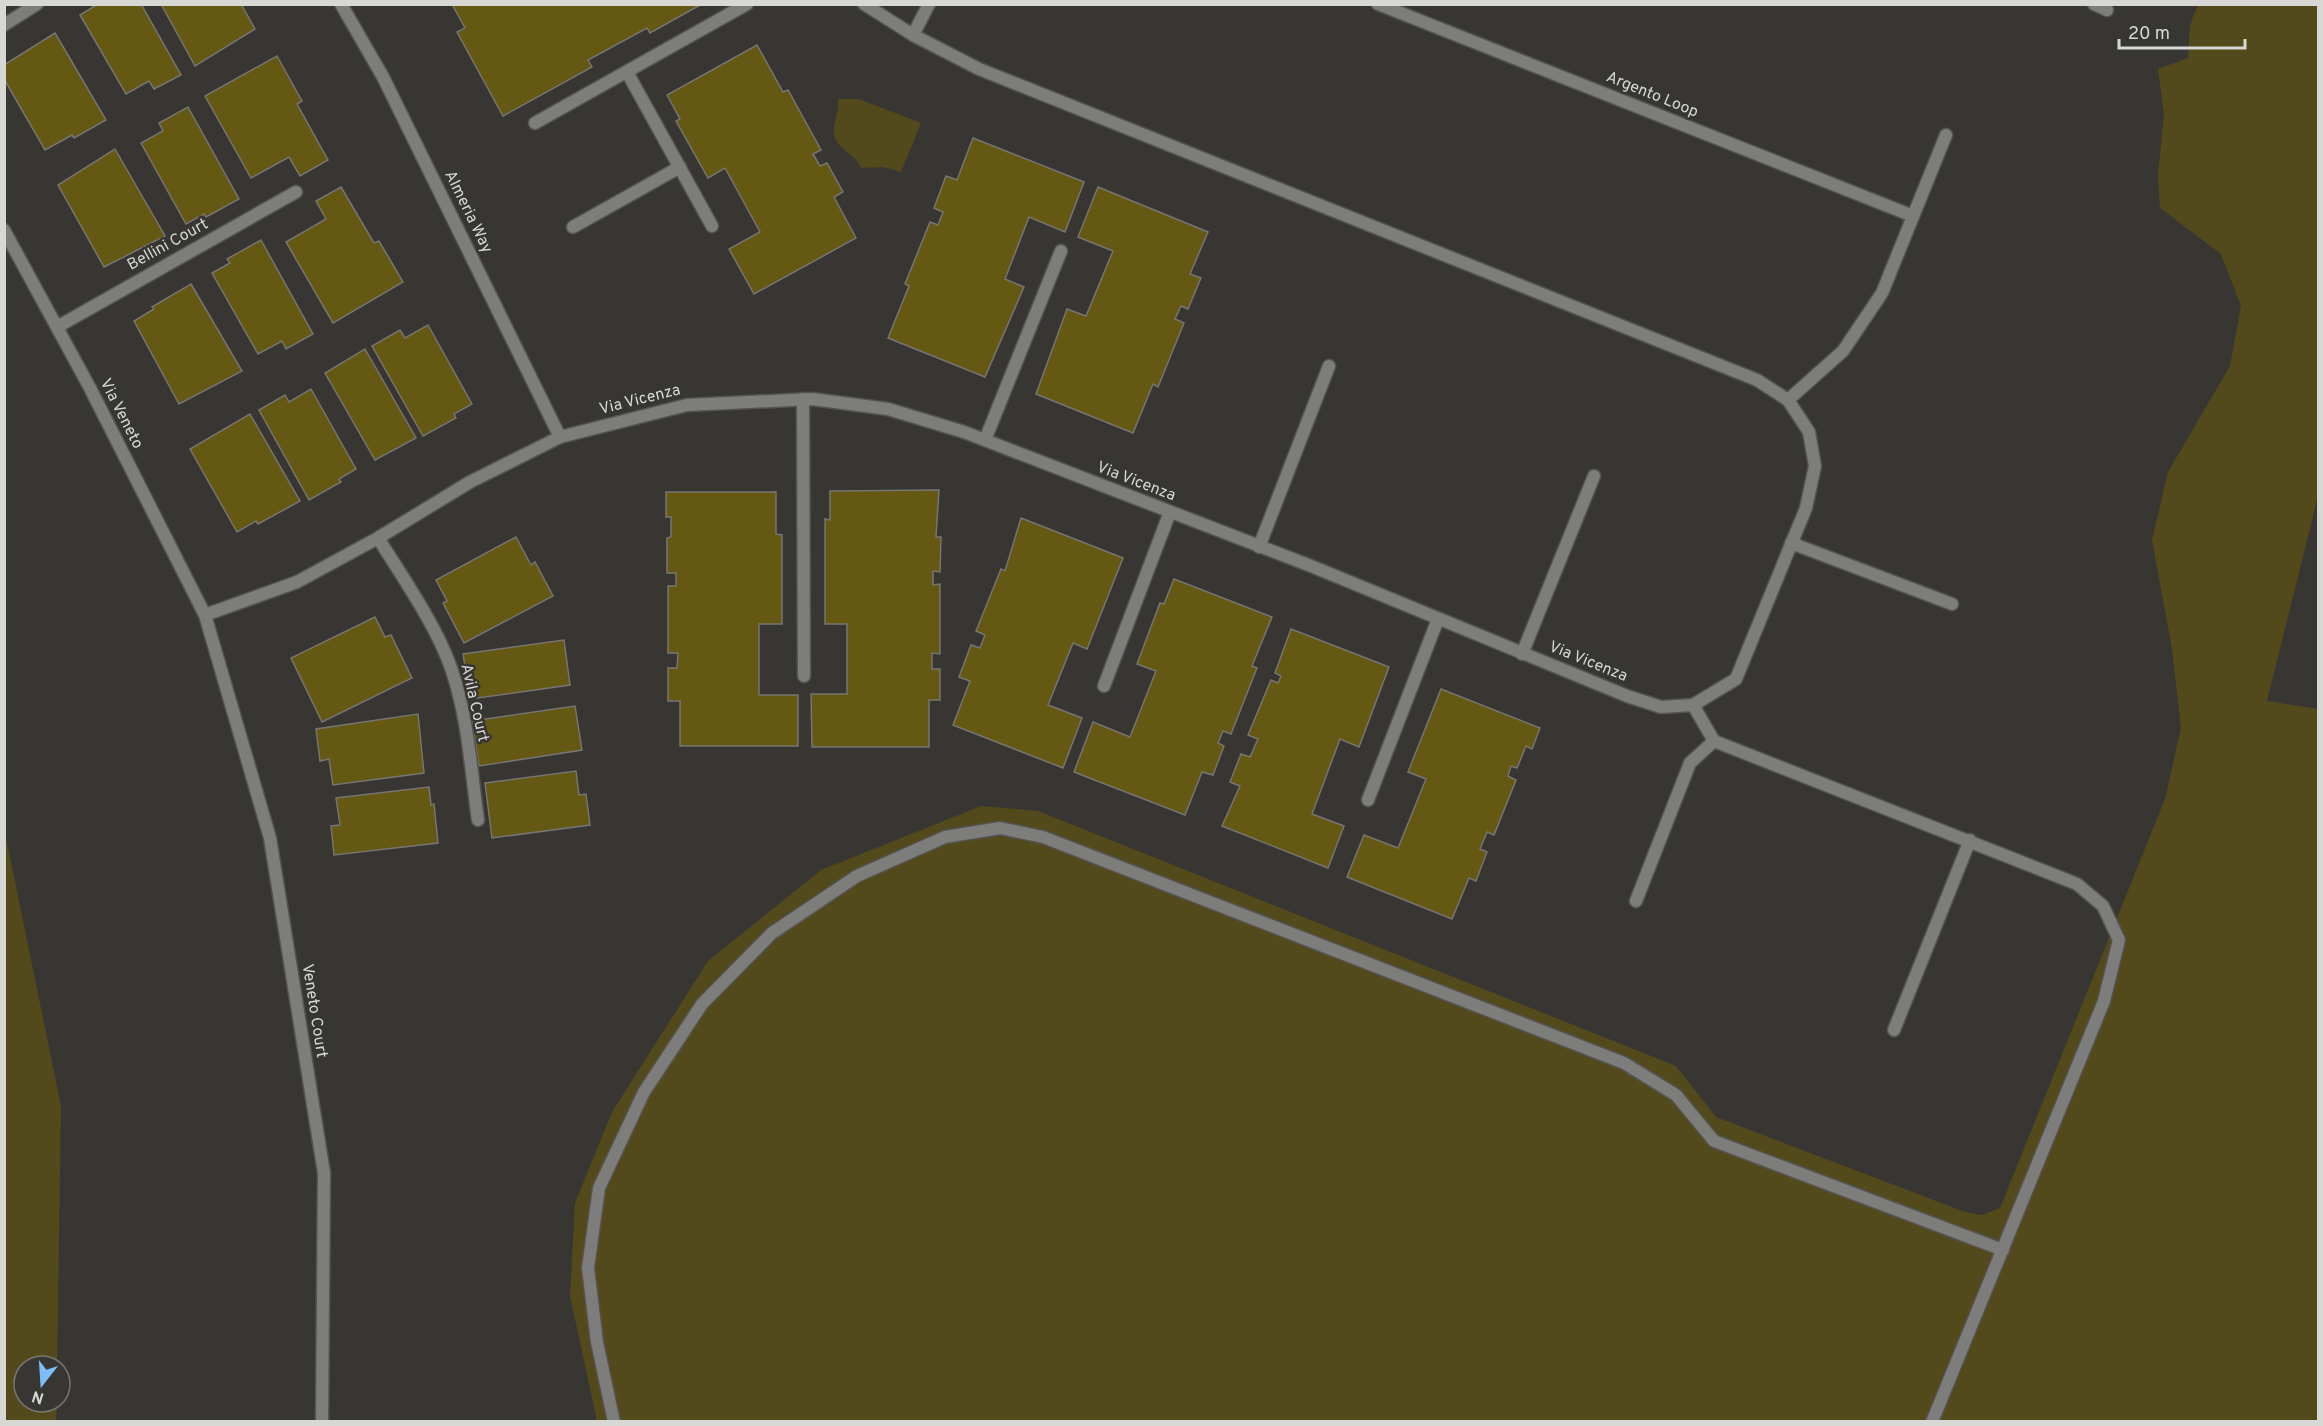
<svg xmlns="http://www.w3.org/2000/svg" width="2323" height="1426" font-family="Overpass,sans-serif">
  <rect width="100%" height="100%" fill="#373633"/>
  <g fill="#534a1c">
    <path d="M 2198,5 L 2318,5 L 2318,496 L 2267,701 L 2318,709 L 2318,1421 L 597,1421 L 570,1296 L 575,1203 L 612,1112 L 708,961 L 821,870 L 981,806 L 1038,811 L 1676,1066 L 1716,1117 L 1965,1212 L 1982,1215 L 2000,1208 L 2165,799 L 2181,728 L 2172,649 L 2152,540 L 2168,472 L 2230,366 L 2241,306 L 2221,254 L 2160,208 L 2158,175 L 2164,113 L 2158,69 L 2188,58 L 2190,25 Z"/>
    <path d="M 838,99 L 859,99 L 921,123 L 901,172 L 883,167 L 861,168 C 857,155 840,151 835,138 C 831,125 840,113 838,99 Z"/>
    <path d="M 4,828 L 61,1106 L 57,1366 L 24,1366 L 24,1402 L 57,1402 L 56,1421 L 5,1421 Z"/>
  </g>
  <g fill="#645813" stroke="#767571" stroke-width="1.5">
    <path d="M 98,4 L 141,4 L 181,75 L 154,89 L 149,81 L 126,94 L 80,15 Z"/>
    <path d="M 161,4 L 241,4 L 255,29 L 195,66 Z"/>
    <path d="M 452,4 L 702,4 L 650,33 L 647,28 L 588,60 L 592,67 L 503,116 L 457,32 L 465,28 Z"/>
    <path d="M 55,33 L 106,120 L 74,138 L 72,135 L 45,150 L 4,79 L 4,65 Z"/>
    <path d="M 757,45 L 783,92 L 788,90 L 821,150 L 813,154 L 820,166 L 827,163 L 843,192 L 834,197 L 856,238 L 754,294 L 729,249 L 760,232 L 725,168 L 708,178 L 676,121 L 680,119 L 667,95 Z"/>
    <path d="M 277,56 L 302,101 L 297,104 L 328,160 L 300,176 L 289,157 L 251,178 L 205,96 Z"/>
    <path d="M 188,107 L 239,199 L 206,217 L 204,214 L 186,224 L 141,143 L 163,131 L 159,123 Z"/>
    <path d="M 973,138 L 1084,182 L 1065,232 L 1029,217 L 1005,279 L 1024,287 L 985,377 L 888,338 L 909,286 L 905,284 L 930,222 L 938,225 L 943,212 L 934,208 L 946,176 L 957,180 Z"/>
    <path d="M 115,149 L 165,236 L 104,267 L 58,185 Z"/>
    <path d="M 341,187 L 374,243 L 379,241 L 403,282 L 333,323 L 286,242 L 326,219 L 316,201 Z"/>
    <path d="M 1098,187 L 1208,232 L 1190,274 L 1201,278 L 1188,309 L 1181,306 L 1175,319 L 1184,323 L 1158,387 L 1153,384 L 1133,433 L 1036,394 L 1067,309 L 1086,316 L 1113,251 L 1078,237 Z"/>
    <path d="M 261,240 L 313,334 L 286,349 L 282,341 L 258,354 L 212,273 L 230,263 L 227,259 Z"/>
    <path d="M 191,284 L 242,371 L 179,404 L 134,321 L 154,309 L 152,307 Z"/>
    <path d="M 428,325 L 472,404 L 454,414 L 456,418 L 423,436 L 372,346 L 400,330 L 405,338 Z"/>
    <path d="M 365,349 L 416,438 L 375,460 L 325,373 Z"/>
    <path d="M 311,389 L 356,469 L 339,479 L 341,482 L 309,500 L 259,410 L 285,395 L 289,402 Z"/>
    <path d="M 250,414 L 300,501 L 258,524 L 256,521 L 237,532 L 190,449 Z"/>
    <path d="M 939,490 L 936,537 L 941,537 L 940,572 L 933,571 L 933,585 L 940,584 L 940,654 L 932,653 L 932,669 L 940,669 L 940,700 L 929,700 L 929,747 L 812,747 L 811,694 L 847,694 L 847,624 L 825,624 L 825,519 L 830,520 L 830,491 Z"/>
    <path d="M 666,492 L 776,492 L 776,534 L 782,535 L 782,624 L 759,624 L 759,695 L 798,695 L 798,746 L 680,746 L 680,701 L 668,701 L 668,668 L 677,668 L 678,653 L 668,653 L 668,586 L 676,586 L 676,573 L 667,573 L 667,538 L 671,537 L 671,517 L 666,517 Z"/>
    <path d="M 1021,518 L 1123,558 L 1087,649 L 1073,643 L 1048,705 L 1082,718 L 1063,768 L 953,725 L 970,681 L 959,677 L 971,645 L 980,648 L 985,635 L 976,631 L 1001,569 L 1005,571 Z"/>
    <path d="M 516,537 L 531,565 L 535,562 L 553,596 L 464,643 L 443,603 L 447,601 L 436,580 Z"/>
    <path d="M 1174,579 L 1272,617 L 1252,666 L 1257,668 L 1231,734 L 1223,731 L 1218,743 L 1224,746 L 1213,775 L 1202,772 L 1185,815 L 1074,772 L 1093,722 L 1130,737 L 1156,671 L 1137,664 L 1160,603 L 1164,604 Z"/>
    <path d="M 375,617 L 385,637 L 391,635 L 412,678 L 322,722 L 291,658 Z"/>
    <path d="M 1291,629 L 1389,667 L 1359,747 L 1340,739 L 1312,814 L 1344,826 L 1328,868 L 1222,826 L 1240,786 L 1230,782 L 1241,754 L 1250,757 L 1258,739 L 1248,735 L 1271,680 L 1278,683 L 1281,676 L 1275,673 Z"/>
    <path d="M 564,640 L 570,685 L 470,699 L 463,654 Z"/>
    <path d="M 1441,689 L 1540,728 L 1532,749 L 1526,746 L 1517,768 L 1511,766 L 1508,776 L 1516,780 L 1494,835 L 1487,832 L 1480,849 L 1487,852 L 1476,881 L 1469,878 L 1452,919 L 1347,877 L 1364,835 L 1398,848 L 1426,779 L 1408,772 Z"/>
    <path d="M 575,706 L 582,750 L 479,766 L 472,721 Z"/>
    <path d="M 418,714 L 424,773 L 333,785 L 329,759 L 320,761 L 316,729 Z"/>
    <path d="M 576,771 L 579,795 L 586,794 L 590,825 L 492,838 L 485,783 Z"/>
    <path d="M 429,787 L 431,805 L 434,804 L 438,843 L 334,855 L 331,826 L 340,825 L 336,798 Z"/>
  </g>
  <g fill="none" stroke-linecap="round" stroke-linejoin="round">
    <defs>
      <g id="service">
        <path d="M 1378,4 L 1913,216"/>
        <path d="M 2094,4 L 2107,10"/>
        <path d="M 4,25 L 37,4"/>
        <path d="M 913,35 L 929,4"/>
        <path d="M 627,72 L 712,226"/>
        <path d="M 535,123 L 747,4"/>
        <path d="M 573,227 L 680,167"/>
        <path d="M 57,327 L 296,192"/>
        <path d="M 803,399 L 804,676"/>
        <path d="M 1788,400 L 1843,351 L 1882,293 L 1946,135"/>
        <path d="M 985,440 L 1061,251"/>
        <path d="M 378,538 C 402,576 438,628 452,671 C 468,718 471,771 478,820"/>
        <path d="M 1791,543 L 1952,604"/>
        <path d="M 1259,547 L 1329,366"/>
        <path d="M 1522,654 L 1594,476"/>
        <path d="M 1104,686 L 1170,512"/>
        <path d="M 1693,705 L 1714,741 L 2077,884 L 2103,906 L 2119,940 L 2104,1001 L 1932,1422"/>
        <path d="M 1368,800 L 1438,619"/>
        <path d="M 1636,901 L 1690,763 L 1714,741"/>
        <path d="M 1894,1030 L 1970,840"/>
        <path d="M 614,1422 L 597,1342 L 588,1268 L 599,1188 L 644,1092 L 702,1004 L 772,933 L 857,876 L 945,837 L 1000,828 L 1043,837 L 1624,1063 L 1676,1095 L 1714,1141 L 2003,1250"/>
      </g>
      <g id="minor">
        <path d="M 341,4 L 383,77 L 560,437"/>
        <path d="M 4,230 L 90,388 L 205,615 L 270,838 L 324,1173 L 322,1422"/>
        <path d="M 205,615 L 297,582 L 378,538 L 470,482 L 560,437 L 687,405 L 812,399 L 888,409 L 964,432 L 1311,566 L 1627,696 L 1661,707 L 1693,705 L 1736,679 L 1806,508 L 1815,466 L 1809,432 L 1788,400 L 1757,380 L 979,69 L 913,35 L 864,4"/>
      </g>
    </defs>
    <use href="#service" stroke="#545350" stroke-width="15"/>
    <use href="#minor" stroke="#545350" stroke-width="15"/>
    <use href="#service" stroke="#7d7d7b" stroke-width="12"/>
    <use href="#minor" stroke="#7d7d7b" stroke-width="12"/>
  </g>
  <g text-anchor="middle" dominant-baseline="central" stroke-width="5" stroke-linejoin="round" paint-order="stroke">
    <g font-size="16" fill="#d7d7d4" stroke="#373633">
      <text transform="translate(1652 95) rotate(22)">Argento Loop</text>
      <text transform="translate(468 212) rotate(64)">Almeria Way</text>
      <text transform="translate(168 245) rotate(-29)">Bellini Court</text>
      <text transform="translate(640 400) rotate(-14)">Via Vicenza</text>
      <text transform="translate(121 414) rotate(63)">Via Veneto</text>
      <text transform="translate(1136 482) rotate(21)">Via Vicenza</text>
      <text transform="translate(1588 662) rotate(22)">Via Vicenza</text>
      <text transform="translate(474 703) rotate(77)">Avila Court</text>
      <text transform="translate(314 1011) rotate(81)">Veneto Court</text>
    </g>
  </g>
  <rect width="2323" height="1426" fill="none" stroke="#d7d7d4" stroke-width="12"/>
  <g transform="translate(42 1384) rotate(197)"><circle r="28" fill="#373633" stroke="#777673" stroke-width="1.5"/>
  <path d="M0-4.5L10 22L0 15L-10 22Z" fill="#7fbdfa"/>
  <text y="-9" font-size="16" font-weight="bold" text-anchor="middle" fill="#d7d7d4">N</text>
  </g>
  <path d="M2119 39v9h126v-9" fill="none" stroke="#d7d7d4" stroke-width="3"/>
  <text x="2128" y="39" font-size="18" fill="#d7d7d4" stroke="#373633" stroke-width="4.5" paint-order="stroke">20 m</text>
</svg>
